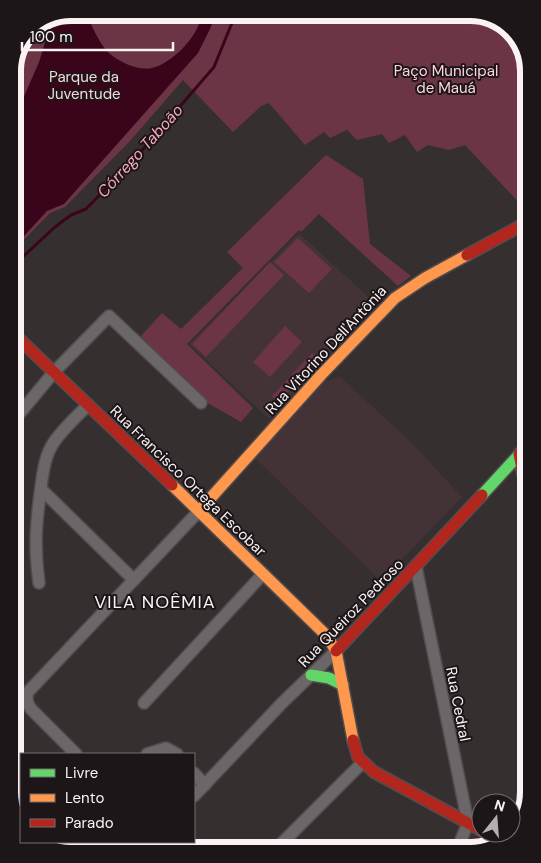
<svg xmlns="http://www.w3.org/2000/svg" width="541" height="863" font-family="'DM Sans',sans-serif">
  <rect width="100%" height="100%" fill="#352f30"/>
  <g fill="#433236">
    <path d="M 299,233 L 377,305 L 269,419 L 189,344 Z"/>
    <path d="M 340,377 L 409,440 L 462,497 L 381,581 L 255,458 L 322,382 Z"/>
  </g>
  <g fill="#6b3545">
    <path d="M 71,13 L 474,13 L 503,23 L 522,45 L 524,208 L 465,145 L 449,150 L 428,145 L 417,152 L 405,135 L 389,143 L 382,134 L 357,140 L 347,130 L 330,138 L 324,132 L 305,145 L 269,103 L 261,106 L 233,132 L 183,80 L 130,141 L 65,207 L 50,213 L 14,250 L 13,68 L 30,29 Z"/>
    <path d="M 326,155 L 363,179 L 370,244 L 411,276 L 398,286 L 319,214 L 301,232 L 299,230 L 187,344 L 253,408 L 241,422 L 204,401 L 139,338 L 162,313 L 181,329 L 243,268 L 227,252 Z"/>
    <path d="M 298,238 L 332,269 L 309,293 L 274,262 Z"/>
    <path d="M 270,262 L 284,275 L 206,357 L 192,344 Z"/>
    <path d="M 285,326 L 302,342 L 270,377 L 253,362 Z"/>
    <path d="M 312,353 L 319,359 L 278,403 L 272,396 Z"/>
  </g>
  <path fill="#3a051b" d="M 71,13 L 86,13 C 91,24 100,45 109,53 C 119,62 138,71 152,68 C 170,64 193,41 199,24 C 200,21 199,16 199,13 L 216,13 L 210,29 L 198,53 L 64,204 L 47,211 L 14,247 L 13,122 L 39,62 L 52,20 Z"/>
  <g fill="none" stroke-linecap="round" stroke-linejoin="round">
    <path stroke="#3a051b" stroke-width="3" d="M 14,265 L 55,227 L 71,215 L 86,209 L 131,163 L 214,67 L 236,13"/>
    <defs>
      <g id="street">
        <path d="M 15,419 L 54,372 L 109,316 L 201,403"/>
        <path d="M 41,489 L 134,580"/>
        <path d="M 416,567 L 468,823 L 459,845"/>
        <path d="M 39,583 C 34,547 36,523 41,487 C 43,472 45,455 54,442 C 63,429 76,417 88,405"/>
        <path d="M 144,703 L 263,574"/>
        <path d="M 76,754 L 31,709 C 27,703 26,699 28,692 L 199,511"/>
        <path d="M 147,754 L 166,748 L 177,754"/>
        <path d="M 194,773 L 205,785"/>
        <path d="M 194,796 L 282,703 L 336,651"/>
        <path d="M 278,847 L 362,763"/>
        <path d="M 141,849 L 148,842"/>
      </g>
      <g id="fast">
        <path d="M 482,495 L 526,447"/>
        <path d="M 311,675 L 329,678 L 343,685"/>
      </g>
      <g id="slow">
        <path d="M 172,485 L 327,636 L 336,651 L 353,740"/>
        <path d="M 199,511 L 321,375 L 395,298 L 425,278 L 467,255"/>
      </g>
      <g id="jam">
        <path d="M 467,255 L 524,224"/>
        <path d="M 15,335 L 172,485"/>
        <path d="M 519,454 L 526,488"/>
        <path d="M 336,651 L 482,495"/>
        <path d="M 353,740 L 358,757 L 374,772 L 481,830"/>
        <path d="M 486,833 L 501,840"/>
      </g>
    </defs>
    <use href="#street" stroke="#514c4d" stroke-width="14"/>
    <use href="#fast" stroke="#514c4d" stroke-width="14"/>
    <use href="#slow" stroke="#514c4d" stroke-width="14"/>
    <use href="#jam" stroke="#514c4d" stroke-width="14"/>
    <use href="#street" stroke="#6b6667" stroke-width="11"/>
    <use href="#fast" stroke="#63d668" stroke-width="11"/>
    <use href="#slow" stroke="#ff974d" stroke-width="11"/>
    <use href="#jam" stroke="#b3261e" stroke-width="11"/>
  </g>
  <g text-anchor="middle" dominant-baseline="central" stroke-width="4" stroke-linejoin="round" paint-order="stroke">
    <g font-size="15" fill="#fed4de" stroke="#1c1618">
      <text x="446" y="71">Paço Municipal<tspan x="446" dy="17">de Mauá</tspan></text>
      <text x="84" y="77">Parque da<tspan x="84" dy="17">Juventude</tspan></text>
    </g>
    <g font-size="15" fill="#faf2f3" stroke="#1c1618">
      <text transform="translate(326 350) rotate(-47)">Rua Vitorino Dell'Antônia</text>
      <text transform="translate(188 481) rotate(44)">Rua Francisco Ortega Escobar</text>
      <text transform="translate(351 613) rotate(-46)">Rua Queiroz Pedroso</text>
      <text transform="translate(458 704) rotate(79)">Rua Cedral</text>
    </g>
    <g font-size="16" font-style="italic" fill="#f8a9bd" stroke="#1c1618">
      <text transform="translate(140 151) rotate(-48)">Córrego Taboão</text>
    </g>
    <g font-size="18" letter-spacing="1" fill="#faf2f3" stroke="#1c1618">
      <text x="155" y="602">VILA NOÊMIA</text>
    </g>
  </g>
  <path d="M0 0H541V863H0ZM71 21H470A50 50 0 0 1 520 71V792A50 50 0 0 1 470 842H71A50 50 0 0 1 21 792V71A50 50 0 0 1 71 21Z" fill="#1c1618" fill-rule="evenodd"/>
  <path fill="none" stroke="#faf2f3" stroke-width="6" d="M71 21H470A50 50 0 0 1 520 71V792A50 50 0 0 1 470 842H71A50 50 0 0 1 21 792V71A50 50 0 0 1 71 21Z"/>
  <rect x="20" y="753" width="175" height="90" fill="#1c1618" stroke="#756e70"/>
  <rect x="30" y="769" width="25" height="8" fill="#63d668" stroke="#756e70"/>
  <text x="65" y="778" font-size="15" fill="#faf2f3">Livre</text>
  <rect x="30" y="794" width="25" height="8" fill="#ff974d" stroke="#756e70"/>
  <text x="65" y="803" font-size="15" fill="#faf2f3">Lento</text>
  <rect x="30" y="819" width="25" height="8" fill="#b3261e" stroke="#756e70"/>
  <text x="65" y="828" font-size="15" fill="#faf2f3">Parado</text>
  <g transform="translate(496 818) rotate(17)"><circle r="24" fill="#1c1618" stroke="#756e70"/>
  <path d="M0-4L9 19L0 12L-9 19Z" fill="#b5aeaf"/>
  <text y="-8" font-size="14" font-weight="bold" text-anchor="middle" fill="#faf2f3">N</text>
  </g>
  <path d="M22 42v8h151v-8" fill="none" stroke="#faf2f3" stroke-width="2.5"/>
  <text x="30" y="42" font-size="15" fill="#faf2f3" stroke="#1c1618" stroke-width="4" paint-order="stroke">100 m</text>
</svg>
